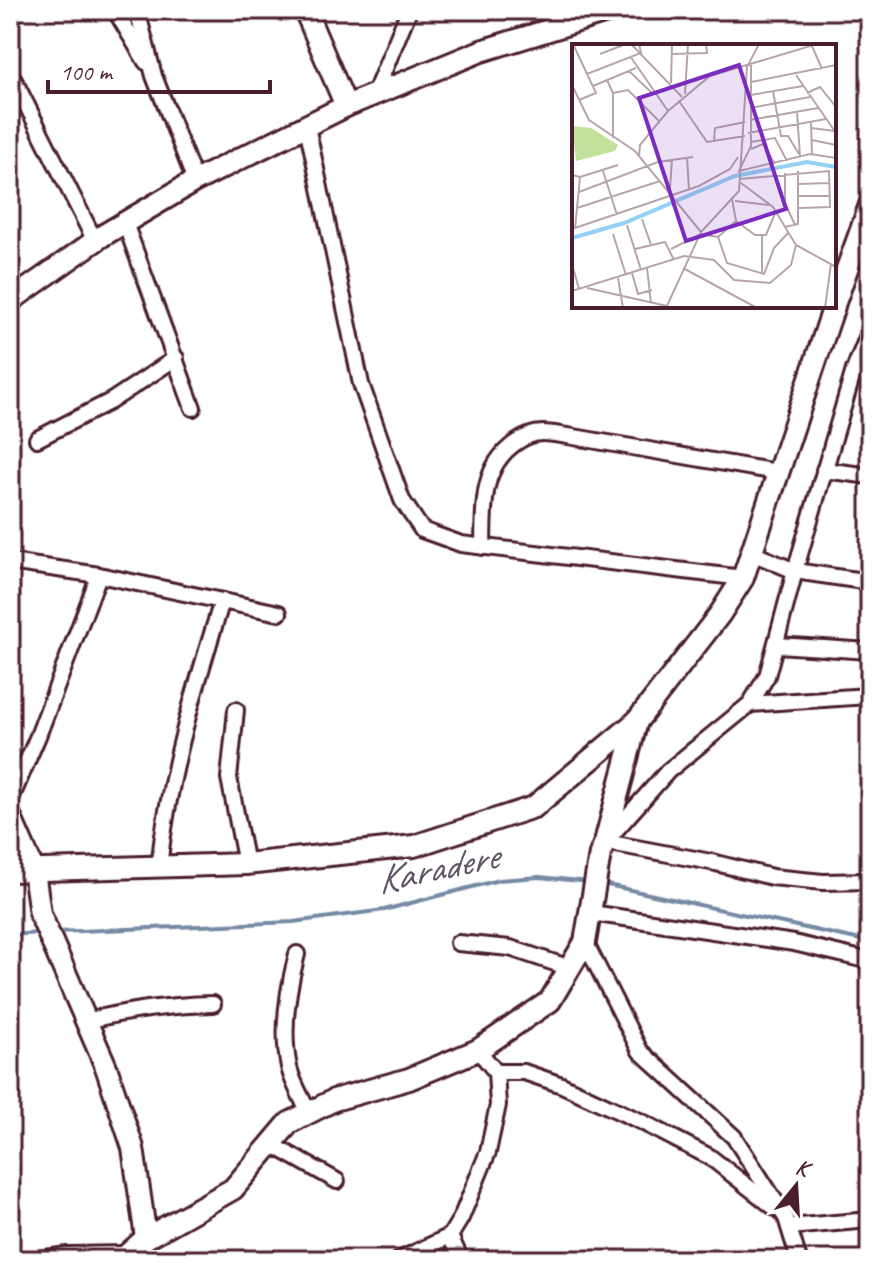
<svg xmlns="http://www.w3.org/2000/svg" width="880" height="1270" font-family="Caveat,sans-serif">
  <rect width="100%" height="100%" fill="#fff"/>
  <filter id="ink" filterUnits="userSpaceOnUse"><feTurbulence type="fractalNoise" baseFrequency=".0125" numOctaves="2"/><feDisplacementMap in="SourceGraphic" scale="16" xChannelSelector="R" yChannelSelector="G"/><feConvolveMatrix kernelMatrix="1 2 1 2 8 2 1 2 1" color-interpolation-filters="sRGB"/></filter>
  <g filter="url(#ink)">
    <g fill="none" stroke-linecap="round" stroke-linejoin="round">
      <g stroke="#768aa4" stroke-width="4">
        <path d="M 603,884 L 870,942"/>
        <path d="M 56,932 L 293,922 L 384,910 L 499,880 L 539,877 L 590,882"/>
        <path d="M 10,935 L 40,933"/>
      </g>
      <defs>
        <g id="street">
          <path d="M 115,10 L 146,62"/>
          <path d="M 137,10 L 154,76 L 195,181"/>
          <path d="M 10,72 L 95,241"/>
          <path d="M 374,95 L 409,10"/>
          <path d="M 307,126 L 361,384 L 402,500 L 422,530 L 461,544 L 743,578"/>
          <path d="M 125,223 L 193,408"/>
          <path d="M 870,330 L 854,370 L 795,571 L 767,676 L 750,704 L 668,771 L 605,842 L 716,863 L 772,877 L 823,882 L 870,881"/>
          <path d="M 37,439 L 111,401 L 176,358"/>
          <path d="M 824,470 L 870,476"/>
          <path d="M 483,547 C 484,509 480,469 514,444 C 522,438 533,433 543,433 C 551,433 560,435 568,436 L 777,472"/>
          <path d="M 752,553 L 795,571 L 870,582"/>
          <path d="M 10,562 L 99,575 L 279,613"/>
          <path d="M 777,645 L 870,651"/>
          <path d="M 750,704 L 868,696 L 870,704"/>
          <path d="M 236,710 L 229,778 L 246,864"/>
          <path d="M 10,801 L 38,736 L 99,575"/>
          <path d="M 159,867 C 169,773 194,691 222,601"/>
          <path d="M 591,913 L 794,943 L 870,961"/>
          <path d="M 585,942 L 640,1051 L 734,1137 L 786,1218 L 799,1260"/>
          <path d="M 458,943 L 510,948 L 570,968"/>
          <path d="M 297,954 C 288,989 281,1031 289,1067 C 292,1082 302,1098 309,1113"/>
          <path d="M 87,1021 C 129,1010 169,1005 213,1004"/>
          <path d="M 496,1072 L 524,1072 L 562,1085 L 644,1123 L 710,1157 L 775,1208"/>
          <path d="M 271,1144 L 337,1181"/>
          <path d="M 789,1227 L 870,1220"/>
          <path d="M 450,1236 L 461,1260"/>
          <path d="M 131,1251 L 149,1260"/>
          <path d="M 32,1260 L 67,1255 L 127,1254"/>
          <path d="M 399,1260 L 450,1236 L 461,1218 L 488,1152 L 498,1105 L 496,1072 L 478,1050"/>
        </g>
        <g id="secondary">
          <path d="M 305,10 L 346,106"/>
          <path d="M 10,301 L 102,236 L 195,181 L 346,106 L 481,51 L 613,10"/>
          <path d="M 834,305 L 870,205"/>
          <path d="M 10,816 L 34,871 L 40,914 L 106,1067 L 133,1148 L 146,1238"/>
          <path d="M 10,871 L 246,864 L 414,846 L 534,807 L 637,721"/>
          <path d="M 121,1260 L 146,1238 L 233,1189 L 289,1123 L 334,1100 L 409,1079 L 478,1050 L 550,1001 L 585,942 L 600,854 L 605,842 L 637,721 L 720,614 L 743,578 L 834,306"/>
        </g>
      </defs>
      <use href="#street" stroke="#4a1f2b" stroke-width="20"/>
      <use href="#secondary" stroke="#4a1f2b" stroke-width="26"/>
      <use href="#street" stroke="#fff" stroke-width="14"/>
      <use href="#secondary" stroke="#fff" stroke-width="20"/>
    </g>
  </g>
  <g text-anchor="middle" dominant-baseline="central" stroke-width="6" stroke-linejoin="round" paint-order="stroke">
    <g font-size="40" font-style="italic" fill="#605567" stroke="#fff">
      <text transform="translate(437 868) rotate(-12)">Karadere</text>
    </g>
  </g>
  <g transform="translate(572 44)">
    <rect width="264" height="264" fill="#fff"/>
    <path d="M 0,82 L 19,84 L 46,101 L 43,107 L 4,117 Z" fill="#c2e29b"/>
    <path fill="none" stroke="#93d2f4" stroke-width="4" d="M 0,194 L 52,179 L 163,132 L 235,118 L 264,123"/>
    <path fill="none" stroke="#b7a5aa" stroke-width="2" d="M 1,0 L 24,49 L 7,56M 59,0 L 110,53M 240,2 L 250,25M 28,10 L 54,0M 99,10 L 135,9 L 134,0M 58,12 L 96,67M 179,19 L 179,102 L 167,127 L 238,110 L 264,114M 57,27 L 81,50M 15,30 L 69,9 L 67,0M 224,31 L 264,89M 35,36 L 41,49 L 41,94M 179,38 L 264,21M 99,39 L 100,0M 0,41 L 17,76 L 63,107 L 129,188M 21,42 L 64,24M 201,47 L 209,92M 41,49 L 56,46 L 87,77M 235,49 L 248,43 L 264,63M 113,50 L 116,0M 179,51 L 231,42M 107,57 L 135,98 L 173,92M 178,64 L 238,53M 225,68 L 228,112M 178,76 L 246,64M 239,78 L 240,110M 239,84 L 263,87M 176,89 L 254,75M 208,92 L 216,92 L 227,110M 240,96 L 264,101M 142,98 L 143,84 L 173,78M 179,98 L 203,94 L 215,117M 179,105 L 191,100 L 203,120M 67,113 L 68,101 L 96,67 L 138,32 L 245,0M 115,113 L 117,146M 31,127 L 45,171M 213,129 L 213,159 L 223,181M 0,131 L 8,133 L 3,185M 8,133 L 46,121M 168,135 L 257,127 L 258,163 L 227,164M 169,139 L 201,163 L 224,201 L 264,223M 226,140 L 258,139M 98,145 L 100,115M 7,148 L 86,118 L 121,113M 226,152 L 258,152M 163,157 L 197,161M 5,164 L 88,137M 70,175 L 79,201M 164,177 L 183,191 L 194,191 L 204,167M 55,181 L 69,226M 213,183 L 226,180 L 226,127M 0,185 L 127,142 L 158,125 L 166,113M 41,190 L 54,231M 128,190 L 146,193 L 155,219 L 192,230 L 202,204 L 216,189M 190,192 L 190,230M 146,193 L 164,177 L 160,155M 63,205 L 93,198 L 102,216M 99,205 L 127,191M 0,220 L 7,245M 75,224 L 79,259M 111,224 L 185,264M 60,229 L 66,250 L 80,246M 46,234 L 51,264M 15,244 L 95,262M 0,247 L 112,212 L 142,216 L 162,236 L 198,239 L 219,221 L 224,201M 0,264 L 28,264M 94,264 L 129,188 L 167,147 L 175,23 L 187,0M 253,264 L 259,220"/>
    <path fill="#7b2cbf" fill-opacity="0.15" stroke="#7b2cbf" stroke-width="4" d="M 167,21 L 214,165 L 114,197 L 67,54 Z"/>
    <rect width="264" height="264" fill="none" stroke="#4a1f2b" stroke-width="4"/>
  </g>
  <rect width="880" height="1270" fill="none" stroke="#fff" stroke-width="40"/>
  <rect x="20" y="20" width="840" height="1230" fill="none" stroke="#4a1f2b" stroke-width="3" filter="url(#ink)"/>
  <g transform="translate(796 1186) rotate(18)" stroke="#ffffff" stroke-width="6" paint-order="stroke">
  <path d="M0-6L14 30L0 20L-14 30Z" fill="#4a1f2b"/>
  <text y="-12" font-size="22" font-weight="bold" text-anchor="middle" fill="#4a1f2b">K</text>
  </g>
  <path d="M48 80v12h222v-12" fill="none" stroke="#4a1f2b" stroke-width="4"/>
  <text x="60" y="80" font-size="24" fill="#4a1f2b" stroke="#ffffff" stroke-width="6" paint-order="stroke">100 m</text>
</svg>
